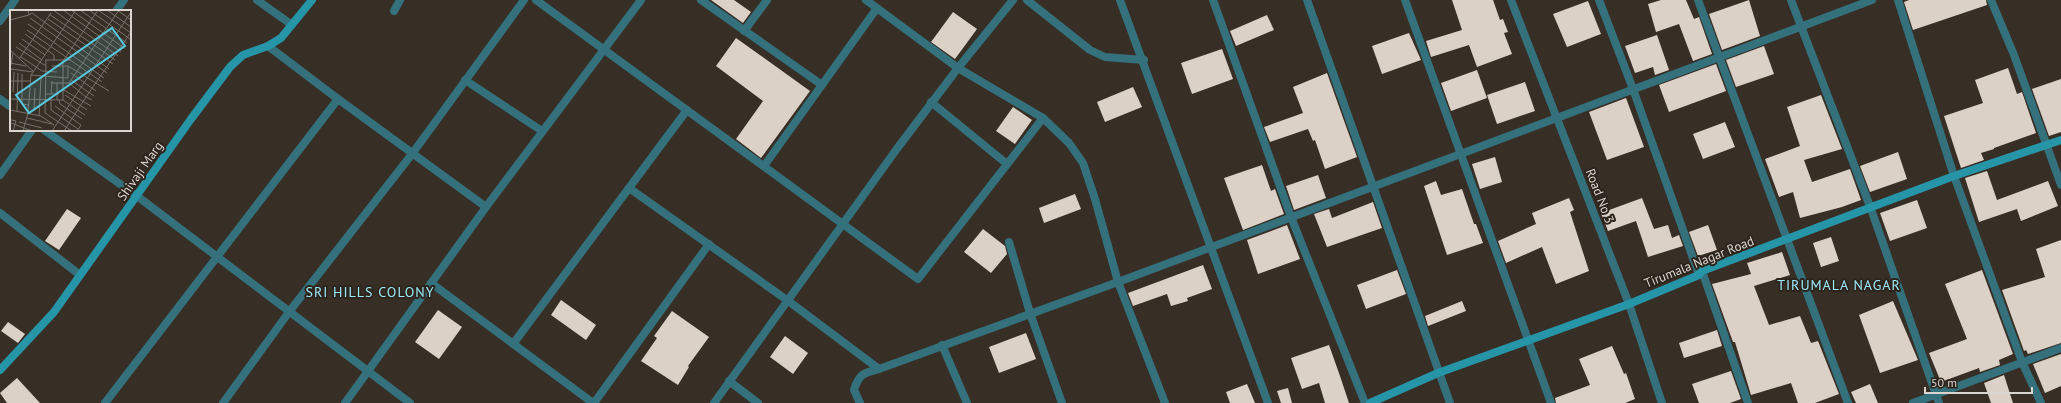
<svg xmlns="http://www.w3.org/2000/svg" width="2061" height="403" font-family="'PT Sans',sans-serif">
  <rect width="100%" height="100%" fill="#372f26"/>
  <g fill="#dcd1c6">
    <path d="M 711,0 L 734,0 L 751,12 L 743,23 Z"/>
    <path d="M 1452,0 L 1493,0 L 1500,20 L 1503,19 L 1508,32 L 1504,33 L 1512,54 L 1477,67 L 1469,45 L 1431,57 L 1426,41 L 1462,30 Z"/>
    <path d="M 1661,0 L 1686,0 L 1694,19 L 1699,17 L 1712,54 L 1693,61 L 1679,24 L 1656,32 L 1648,4 Z"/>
    <path d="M 1749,0 L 1760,36 L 1722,50 L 1709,14 Z"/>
    <path d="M 1909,0 L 1986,0 L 1987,5 L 1913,30 L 1904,2 Z"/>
    <path d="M 1588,1 L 1601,34 L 1567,47 L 1553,14 Z"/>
    <path d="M 953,12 L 977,29 L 955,59 L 931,42 Z"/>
    <path d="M 1267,15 L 1274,30 L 1236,46 L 1230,31 Z"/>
    <path d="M 1409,33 L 1421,60 L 1382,74 L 1372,46 Z"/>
    <path d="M 1657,35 L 1669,70 L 1655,75 L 1653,67 L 1635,73 L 1625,46 Z"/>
    <path d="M 736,38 L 810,91 L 761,158 L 736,139 L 763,101 L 716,66 Z"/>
    <path d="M 1764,46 L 1774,74 L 1736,87 L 1726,60 Z"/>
    <path d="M 1222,49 L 1233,79 L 1192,94 L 1181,63 Z"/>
    <path d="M 1716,64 L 1726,91 L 1669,112 L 1659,85 Z"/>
    <path d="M 2008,68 L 2017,94 L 2022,92 L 2036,133 L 1994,148 L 1994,149 L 1981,153 L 1984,160 L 1961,168 L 1944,116 L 1983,103 L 1975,80 Z"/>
    <path d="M 1477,70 L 1487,98 L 1451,111 L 1441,83 Z"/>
    <path d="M 1327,73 L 1357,157 L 1325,169 L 1315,140 L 1313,141 L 1308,129 L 1270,142 L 1264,127 L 1303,113 L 1293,87 Z"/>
    <path d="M 2061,79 L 2061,132 L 2049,136 L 2032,89 Z"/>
    <path d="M 1525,82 L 1535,111 L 1497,124 L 1487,95 Z"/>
    <path d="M 1133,87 L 1142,107 L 1105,122 L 1097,102 Z"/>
    <path d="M 1821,95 L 1842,149 L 1804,160 L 1812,182 L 1850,169 L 1861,200 L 1842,207 L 1800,218 L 1793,192 L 1779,197 L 1765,159 L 1800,146 L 1787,107 Z"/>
    <path d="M 1626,98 L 1644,147 L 1607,160 L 1589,112 Z"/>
    <path d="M 1013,107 L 1032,120 L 1015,144 L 996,131 Z"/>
    <path d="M 1725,122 L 1735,147 L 1703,159 L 1693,134 Z"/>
    <path d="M 1898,152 L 1907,179 L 1870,192 L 1860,166 Z"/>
    <path d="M 1495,157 L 1502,182 L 1480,189 L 1472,164 Z"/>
    <path d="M 1262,165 L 1271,191 L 1275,189 L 1284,214 L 1243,230 L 1224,178 Z"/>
    <path d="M 1987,171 L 1997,200 L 2048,181 L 2058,206 L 2021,221 L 2017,209 L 1979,222 L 1965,178 Z"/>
    <path d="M 1318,175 L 1326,198 L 1294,210 L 1286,186 Z"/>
    <path d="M 1436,181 L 1441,195 L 1462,189 L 1474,224 L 1476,224 L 1483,243 L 1447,255 L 1424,186 Z"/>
    <path d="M 1075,194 L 1081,209 L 1044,223 L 1039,208 Z"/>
    <path d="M 1569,198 L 1574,210 L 1570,212 L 1589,271 L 1556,284 L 1542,247 L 1506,263 L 1498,241 L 1536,224 L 1532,213 Z"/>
    <path d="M 1642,198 L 1654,229 L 1668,225 L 1672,238 L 1679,235 L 1683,246 L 1648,257 L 1636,221 L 1608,231 L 1601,213 Z"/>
    <path d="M 1917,200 L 1927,228 L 1890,241 L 1880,213 Z"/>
    <path d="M 1373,202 L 1382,228 L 1327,247 L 1314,214 L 1329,209 L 1332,218 Z"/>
    <path d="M 67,209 L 81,218 L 59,250 L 45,241 Z"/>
    <path d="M 1287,225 L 1300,259 L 1258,274 L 1247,240 Z"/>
    <path d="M 1708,225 L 1717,250 L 1698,256 L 1689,232 Z"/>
    <path d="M 983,229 L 1005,246 L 1007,254 L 991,273 L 964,252 Z"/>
    <path d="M 1831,237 L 1839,261 L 1821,267 L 1813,243 Z"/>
    <path d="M 2061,240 L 2061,343 L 2028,354 L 2026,350 L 2024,351 L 2002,290 L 2045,277 L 2036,249 Z"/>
    <path d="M 1782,252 L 1790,275 L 1754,286 L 1769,325 L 1800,316 L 1811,343 L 1818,341 L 1839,394 L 1815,403 L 1798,403 L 1791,383 L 1751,395 L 1735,342 L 1733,342 L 1712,284 L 1751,274 L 1747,263 Z"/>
    <path d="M 1203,265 L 1212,289 L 1187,298 L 1188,301 L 1171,306 L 1167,294 L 1133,306 L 1128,293 Z"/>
    <path d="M 1397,270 L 1406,294 L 1366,309 L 1357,285 Z"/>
    <path d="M 1982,270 L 2013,354 L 1999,360 L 2000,365 L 1980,372 L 1979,368 L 1941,382 L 1929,353 L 1967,339 L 1945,284 Z"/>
    <path d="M 561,300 L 596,325 L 586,340 L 551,315 Z"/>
    <path d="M 1462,301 L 1466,311 L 1428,326 L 1425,316 Z"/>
    <path d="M 1893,301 L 1918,360 L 1880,373 L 1859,315 Z"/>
    <path d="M 438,310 L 462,327 L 439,359 L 415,342 Z"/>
    <path d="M 672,311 L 709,337 L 688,366 L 689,367 L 678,385 L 641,361 L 657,338 L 654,336 Z"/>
    <path d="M 8,322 L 25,334 L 18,343 L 1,331 Z"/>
    <path d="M 1717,330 L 1722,346 L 1684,358 L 1679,343 Z"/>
    <path d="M 1026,333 L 1036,359 L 999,373 L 989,347 Z"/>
    <path d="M 785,336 L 808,353 L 793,374 L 770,357 Z"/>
    <path d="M 1329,345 L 1340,376 L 1349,403 L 1325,403 L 1319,383 L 1302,389 L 1291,358 Z"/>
    <path d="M 1612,346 L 1624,374 L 1626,373 L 1635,399 L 1625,403 L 1556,403 L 1555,398 L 1590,385 L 1579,359 Z"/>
    <path d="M 2061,354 L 2061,386 L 2045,393 L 2033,364 Z"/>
    <path d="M 1731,371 L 1741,399 L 1730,403 L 1699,403 L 1692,384 Z"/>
    <path d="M 2004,375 L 2013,403 L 1991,403 L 1984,383 Z"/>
    <path d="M 17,378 L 40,403 L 7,403 L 0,393 Z"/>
    <path d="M 1247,384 L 1255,403 L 1230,403 L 1226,392 Z"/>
    <path d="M 1870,384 L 1878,403 L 1856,403 L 1851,392 Z"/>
    <path d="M 1288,388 L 1292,403 L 1281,403 L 1277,391 Z"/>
  </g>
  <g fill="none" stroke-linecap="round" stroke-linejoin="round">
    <g stroke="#34717c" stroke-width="8">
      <path d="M 257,0 L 292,25"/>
      <path d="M 536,0 L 918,279 L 1043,118 L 958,68 L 866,0"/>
      <path d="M 701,0 L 822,85"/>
      <path d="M 1027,0 L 1090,50 L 1105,57 L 1144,60"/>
      <path d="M 1120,0 L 1268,403"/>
      <path d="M 1213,0 L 1291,217 L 1365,403"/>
      <path d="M 1307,0 L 1450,403"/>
      <path d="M 1405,0 L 1551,403"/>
      <path d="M 1511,0 L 1629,304 L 1662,403"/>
      <path d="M 1599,0 L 1633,89 L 1699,275"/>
      <path d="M 1698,0 L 1848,403"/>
      <path d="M 1791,0 L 1871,209 L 1939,403"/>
      <path d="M 1898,0 L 1954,176 L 2022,362 L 2041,403"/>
      <path d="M 1991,0 L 2014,55 L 2061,185"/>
      <path d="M 116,11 L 124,0"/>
      <path d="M 394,11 L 400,0"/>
      <path d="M 0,21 L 15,0"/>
      <path d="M 744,31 L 767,0"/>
      <path d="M 268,46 L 338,99 L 486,207"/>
      <path d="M 465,80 L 542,131"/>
      <path d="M 0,99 L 11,107"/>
      <path d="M 931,102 L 1007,164"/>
      <path d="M 1043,118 L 1069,143 L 1083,163 L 1095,199 L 1118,282 L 1165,403"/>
      <path d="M 44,130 L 137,196 L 410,403"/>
      <path d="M 764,166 L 877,8"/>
      <path d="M 0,175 L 32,130"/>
      <path d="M 629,188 L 787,300 L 879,369 C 863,373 859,374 854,390 L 860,403"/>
      <path d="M 0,213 L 80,275"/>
      <path d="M 1009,242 L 1030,313 L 1062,403"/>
      <path d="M 1702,271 L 1748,403"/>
      <path d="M 431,283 L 593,403"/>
      <path d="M 513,344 L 687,110"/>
      <path d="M 942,345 L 967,403"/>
      <path d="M 879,369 L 1118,282 L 1872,0"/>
      <path d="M 729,381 L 758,403"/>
      <path d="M 105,403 L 338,99"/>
      <path d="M 223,403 L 289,312 L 412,154 L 524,0"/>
      <path d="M 345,403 L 486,207 L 641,0"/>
      <path d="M 594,403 L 709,244"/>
      <path d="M 714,403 L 896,150 L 958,68 L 1013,0"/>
      <path d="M 1913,403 L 2061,348"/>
    </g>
    <g stroke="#2695a7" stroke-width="8">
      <path d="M 0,370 L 54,312 L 191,119 L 230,67 L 243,55 L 268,46 L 281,38 L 312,0"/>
      <path d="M 1370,403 L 1438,373 L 1629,304 L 1699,275 L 1702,271 L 1954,176 L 2061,140"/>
    </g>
  </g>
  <g text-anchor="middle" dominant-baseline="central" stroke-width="4" stroke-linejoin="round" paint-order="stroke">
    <g font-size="13" fill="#dad5cf" stroke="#2d251c">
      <text transform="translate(140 171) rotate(-55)">Shivaji Marg</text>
      <text transform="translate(1600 196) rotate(69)">Road No 3</text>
      <text transform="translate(1699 262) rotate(-22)">Tirumala Nagar Road</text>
    </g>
    <g font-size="14" letter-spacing="1" fill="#9beaf9" stroke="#2d251c">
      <text x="1839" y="285">TIRUMALA NAGAR</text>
      <text x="370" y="292">SRI HILLS COLONY</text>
    </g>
  </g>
  <g transform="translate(10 10)">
    <rect width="121" height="121" fill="#372f26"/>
    <path fill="none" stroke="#78716a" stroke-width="1" d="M 43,0 L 108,46M 53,0 L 111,42M 61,0 L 114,38M 70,0 L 117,33M 79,0 L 120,29M 88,0 L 121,23M 97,0 L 121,17M 107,0 L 121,10M 39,4 L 94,42M 19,5 L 22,3 L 99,59M 20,8 L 97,63M 38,9 L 103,54M 0,10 L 19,5 L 18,0M 18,14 L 94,68M 17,20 L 92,72M 15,24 L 44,45 L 44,51M 12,29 L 35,45M 9,33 L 32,50M 6,37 L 36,56M 0,40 L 24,62M 94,42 L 105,50M 11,47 L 32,61 L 47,62M 9,49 L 41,3M 35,50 L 61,50M 36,50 L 35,103 L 62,121M 0,53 L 16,56M 1,55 L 3,43M 58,56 L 99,81M 0,59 L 23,62M 61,63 L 86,81M 12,64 L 12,94 L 19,95M 21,65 L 58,68 L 58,56 L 42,56M 61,70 L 84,86M 0,71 L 21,71M 41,73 L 59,73 L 76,87 L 54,121M 59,73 L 109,0M 52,79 L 81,96M 3,82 L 4,62M 0,84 L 0,116M 35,84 L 49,84M 41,84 L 42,71M 55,85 L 77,100M 1,89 L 53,90 L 75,105M 41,90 L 41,100 L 68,119M 47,90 L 47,73M 49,90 L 50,94 L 72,109M 53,90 L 53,51 L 88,0M 82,90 L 76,87 L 121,22M 45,96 L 71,115 L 68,120M 0,100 L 31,106 L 44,115M 7,101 L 8,63M 24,101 L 25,78M 29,106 L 31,67M 17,108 L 42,114M 1,110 L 6,111 L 3,121M 9,112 L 32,118M 1,113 L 22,121M 13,121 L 18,103 L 21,65 L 66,0M 42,121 L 121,2"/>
    <path fill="#55cadf" fill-opacity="0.15" stroke="#55cadf" stroke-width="2" d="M 102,18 L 115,36 L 19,103 L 6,85 Z"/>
    <rect width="121" height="121" fill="none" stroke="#dad5cf" stroke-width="2"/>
  </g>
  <path d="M1925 387v6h107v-6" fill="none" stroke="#dad5cf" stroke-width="2"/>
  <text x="1931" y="387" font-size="12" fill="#dad5cf" stroke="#2d251c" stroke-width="3" paint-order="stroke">50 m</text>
</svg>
